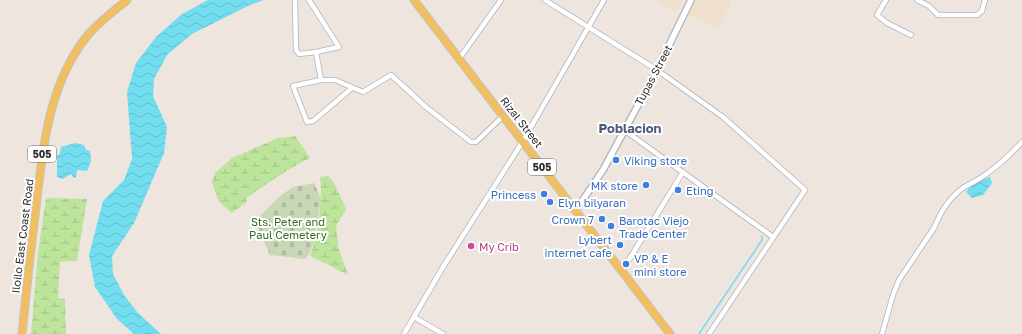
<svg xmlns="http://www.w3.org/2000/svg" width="1022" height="334" font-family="'Golos Text',sans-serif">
  <defs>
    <pattern id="wetland-marsh" width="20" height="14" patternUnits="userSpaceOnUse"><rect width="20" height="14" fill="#bde49b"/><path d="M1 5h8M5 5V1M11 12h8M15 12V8" fill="none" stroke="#a3c486"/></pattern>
    <pattern id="cemetery-stones" width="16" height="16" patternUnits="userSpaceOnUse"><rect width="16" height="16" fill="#cad7b6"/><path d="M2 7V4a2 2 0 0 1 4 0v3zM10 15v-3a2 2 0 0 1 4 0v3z" fill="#aeb99d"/></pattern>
    <pattern id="water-waves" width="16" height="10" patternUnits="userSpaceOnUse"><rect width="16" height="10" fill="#72ddef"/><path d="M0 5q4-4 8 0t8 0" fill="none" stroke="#63becd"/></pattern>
  </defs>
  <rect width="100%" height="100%" fill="#eee5de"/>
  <g fill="#efe0ce">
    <path d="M 657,0 L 683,0 L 675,13 Z"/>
    <path d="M 695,0 L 732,0 L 718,29 L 687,14 Z"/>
  </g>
  <g fill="url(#wetland-marsh)">
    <path d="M 295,136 L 310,158 C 287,169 267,184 246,198 L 247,202 L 232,213 L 219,202 L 212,182 L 215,173 L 232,158 L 278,138 Z"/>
    <path d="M 328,176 L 334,183 L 346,209 L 336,226 L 339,250 L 348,275 L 310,256 C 318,234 323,199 320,177 Z"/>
    <path d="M 46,198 L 87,199 L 77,261 L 66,261 L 60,262 L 58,298 L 65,299 L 66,334 L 31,334 L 38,253 Z"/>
  </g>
  <path fill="url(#cemetery-stones)" d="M 314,183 L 321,199 L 313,245 L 309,254 L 305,259 L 270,255 L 260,232 L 256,220 L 280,196 L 293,187 Z"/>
  <g fill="url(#water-waves)">
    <path d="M 208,0 L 264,0 L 250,5 L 192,34 L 167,55 L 154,79 L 153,96 L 167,127 L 164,153 L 134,223 L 112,256 L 113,274 L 124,295 L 138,313 L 161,334 L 134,334 L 117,319 L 95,287 L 89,255 L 103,201 L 124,180 L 132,159 L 127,92 L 136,63 L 156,37 L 182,14 Z"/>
    <path d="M 75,143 L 84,145 L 86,150 L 90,151 L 91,161 L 87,171 L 77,170 L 76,177 L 74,178 L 71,174 L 63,179 L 57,177 L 57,156 L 60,153 L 61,147 Z"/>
    <path d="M 990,177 L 992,183 L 983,195 L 972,198 L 966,192 L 972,184 Z"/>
  </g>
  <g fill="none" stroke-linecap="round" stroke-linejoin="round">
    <path stroke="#72ddef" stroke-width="1.5" d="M 699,334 L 762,240 L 762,236"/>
    <defs>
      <g id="minor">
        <path d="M 295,0 L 296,50 L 299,54 L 316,52 L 339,47 L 309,0"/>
        <path d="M 545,0 L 657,70 L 723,117 L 805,190 L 709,334"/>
        <path d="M 886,0 L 877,15 L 887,23 L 911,35"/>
        <path d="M 917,0 L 929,6 L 938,15 L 977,15 L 982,11 L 985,0"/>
        <path d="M 316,52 L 321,80"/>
        <path d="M 459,59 L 501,0"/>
        <path d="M 352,88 L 313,121 L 307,122 L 293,86 L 321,80 L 335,80 L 363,92 L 391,75 L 426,107 L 471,142 L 476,142 L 503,116"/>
        <path d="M 624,130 L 773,237"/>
        <path d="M 622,271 L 683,172"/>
        <path d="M 414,317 L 443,334"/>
        <path d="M 404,334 L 443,267 L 523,141 L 604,0"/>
        <path d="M 882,334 L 893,295 L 899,280 L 934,228 C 940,213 950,197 963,188 C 969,184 976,181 982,177 C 997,167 1010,155 1022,142"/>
      </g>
      <path id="tertiary" d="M 576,210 L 603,170 L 657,70 L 691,0"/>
      <g id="primary">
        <path d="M 414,0 L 670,334"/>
        <path d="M 22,334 C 26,295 30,255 35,216 C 42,155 47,84 88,35 C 99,22 114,11 127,0"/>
      </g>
    </defs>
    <use href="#minor" stroke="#afb3bc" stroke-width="6"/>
    <use href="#tertiary" stroke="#afb3bc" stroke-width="8"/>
    <use href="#primary" stroke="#c4c4c4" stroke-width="9"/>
    <use href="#minor" stroke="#fff" stroke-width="4.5"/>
    <use href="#tertiary" stroke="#fff" stroke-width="5.5"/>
    <use href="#primary" stroke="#f1be60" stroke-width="7"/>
  </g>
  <g fill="#3f7fe0" stroke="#fff" stroke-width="1.5">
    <circle cx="616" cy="160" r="4"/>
    <circle cx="646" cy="185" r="4"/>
    <circle cx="678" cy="190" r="4"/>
    <circle cx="544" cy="194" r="4"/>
    <circle cx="550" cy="202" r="4"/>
    <circle cx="602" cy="219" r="4"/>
    <circle cx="611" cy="226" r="4"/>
    <circle cx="620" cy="245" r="4"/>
    <circle cx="626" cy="264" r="4"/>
  </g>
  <circle fill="#d1479c" stroke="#fff" stroke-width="1.5" cx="471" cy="246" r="4"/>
  <g text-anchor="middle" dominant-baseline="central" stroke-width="4" stroke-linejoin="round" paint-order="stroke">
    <g fill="#fff" stroke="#6b6b6b" stroke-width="1">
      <rect x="28" y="146" width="28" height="16" rx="3"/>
      <rect x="528" y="159" width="28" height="16" rx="3"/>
    </g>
    <g font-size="10" font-weight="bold" fill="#2c2c2c">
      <text x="42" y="154">505</text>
      <text x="542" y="167">505</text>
    </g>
    <g font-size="11" fill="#2c2c2c" stroke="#fff">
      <text transform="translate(653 75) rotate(-62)">Tupas Street</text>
      <text transform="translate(522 122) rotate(52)">Rizal Street</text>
      <text transform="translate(22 236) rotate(-83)">Iloilo East Coast Road</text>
    </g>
    <g font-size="11" fill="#366cbe" stroke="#fff" text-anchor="start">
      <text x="624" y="160">Viking store</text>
      <text x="638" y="185" text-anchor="end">MK store</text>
      <text x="686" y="190">Eting</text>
      <text x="536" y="194" text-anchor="end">Princess</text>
      <text x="558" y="202">Elyn bilyaran</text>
      <text x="594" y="219" text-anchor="end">Crown 7</text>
      <text x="619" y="220">Barotac Viejo<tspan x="619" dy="13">Trade Center</tspan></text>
      <text x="612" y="239" text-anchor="end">Lybert<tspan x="612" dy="13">internet cafe</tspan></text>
      <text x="634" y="258">VP &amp; E<tspan x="634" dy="13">mini store</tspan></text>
    </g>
    <g font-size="11" fill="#356a1b" stroke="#fff">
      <text x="288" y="221">Sts. Peter and<tspan x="288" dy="13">Paul Cemetery</tspan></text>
    </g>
    <g font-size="11" fill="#b23c85" stroke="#fff" text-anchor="start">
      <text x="479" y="246">My Crib</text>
    </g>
    <g font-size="13" font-weight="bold" fill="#4c5b7d" stroke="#fff">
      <text x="630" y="128">Poblacion</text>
    </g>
  </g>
</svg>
